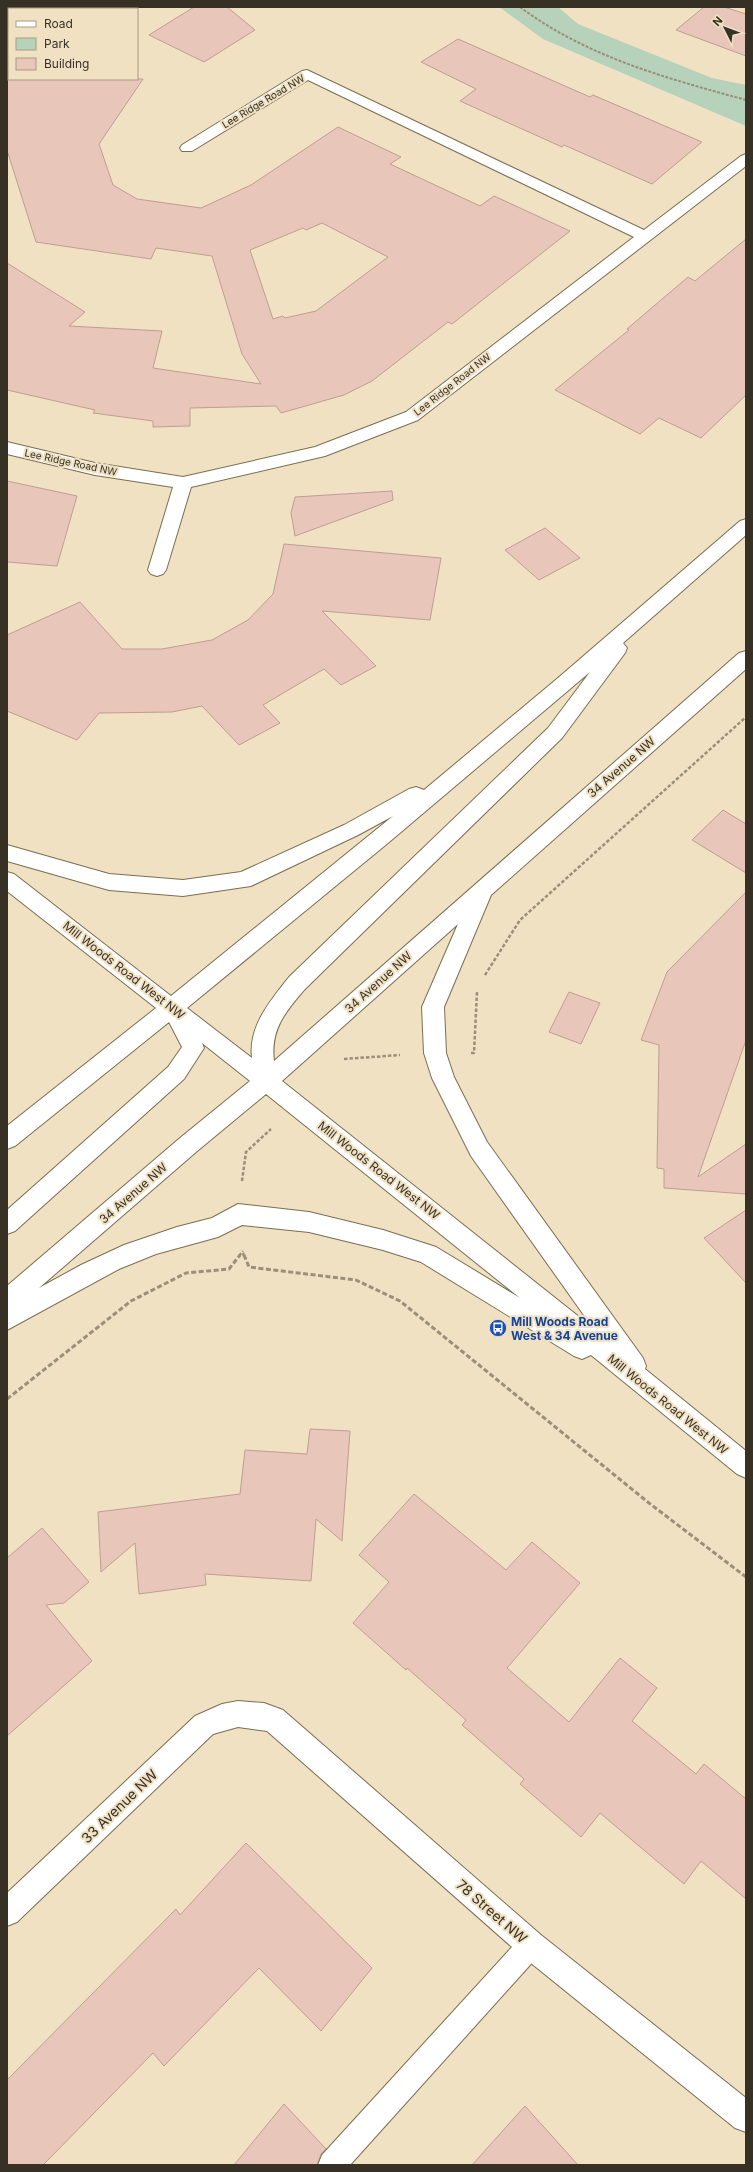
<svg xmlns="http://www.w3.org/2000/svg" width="753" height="2172" font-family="Inter,sans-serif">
  <rect width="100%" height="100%" fill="#f0e1c3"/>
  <path fill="#b6d2ba" d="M 499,7 L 558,7 L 578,24 L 712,78 L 746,85 L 746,126 L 543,39 Z"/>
  <g fill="#e9c6ba" stroke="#bf9e92" fill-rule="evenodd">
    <path d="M 194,7 L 227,7 L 255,30 L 204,62 L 149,35 Z"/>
    <path d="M 704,7 L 724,7 L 746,14 L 746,56 L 676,30 Z"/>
    <path d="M 458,39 L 590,97 L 593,95 L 702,142 L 652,184 L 564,145 L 562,147 L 460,101 L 476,89 L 421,62 Z"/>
    <path d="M 7,79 L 143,79 L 99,144 L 113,185 L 137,199 L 201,208 L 251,185 L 338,127 L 401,157 L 390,164 L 480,206 L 494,196 L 570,231 L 452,324 L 448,322 L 372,381 L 344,395 L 281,413 L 276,406 L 190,408 L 190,426 L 153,427 L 153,421 L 93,413 L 95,410 L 7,390 L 7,263 L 85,312 L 69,326 L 162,331 L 153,368 L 261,384 L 242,354 L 212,256 L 156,248 L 151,259 L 36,242 L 7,150 ZM 322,223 L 388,257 L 316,311 L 285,318 L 283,316 L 273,319 L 250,250 L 303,228 L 306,230 Z"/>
    <path d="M 746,239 L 746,395 L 701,438 L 659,418 L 640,434 L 555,390 L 629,330 L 627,329 L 688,277 L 695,281 Z"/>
    <path d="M 7,481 L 77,496 L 57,566 L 7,562 Z"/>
    <path d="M 392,491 L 393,500 L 295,536 L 291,513 L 295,497 Z"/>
    <path d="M 545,528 L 580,558 L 539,580 L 505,550 Z"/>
    <path d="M 284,544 L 441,558 L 430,620 L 322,611 L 376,666 L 341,685 L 324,669 L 263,705 L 280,723 L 239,745 L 202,706 L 172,712 L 99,713 L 77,740 L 7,711 L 7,635 L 80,602 L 122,649 L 162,649 L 212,640 L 248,620 L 273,594 Z"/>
    <path d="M 723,810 L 746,824 L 746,873 L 692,840 Z"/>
    <path d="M 746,892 L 746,1040 L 698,1177 L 746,1144 L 746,1194 L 664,1188 L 664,1169 L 657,1168 L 659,1045 L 641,1040 L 667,972 Z"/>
    <path d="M 569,992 L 600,1003 L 581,1044 L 549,1032 Z"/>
    <path d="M 746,1210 L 746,1283 L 704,1238 Z"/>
    <path d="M 310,1429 L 350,1431 L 342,1541 L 316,1519 L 311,1581 L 205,1574 L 206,1585 L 139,1594 L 135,1543 L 101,1572 L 98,1512 L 240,1494 L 245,1450 L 307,1454 Z"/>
    <path d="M 414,1494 L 506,1570 L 532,1542 L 580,1583 L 507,1668 L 569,1722 L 620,1658 L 657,1688 L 632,1721 L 696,1774 L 704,1764 L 746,1799 L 746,1899 L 701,1861 L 684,1884 L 600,1813 L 581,1837 L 520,1784 L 524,1779 L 462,1725 L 466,1720 L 407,1668 L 406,1670 L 353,1623 L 389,1582 L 359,1555 Z"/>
    <path d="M 42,1528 L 89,1582 L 64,1603 L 46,1605 L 92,1661 L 7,1736 L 7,1558 Z"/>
    <path d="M 246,1843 L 372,1968 L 321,2031 L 259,1968 L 164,2066 L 153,2053 L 43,2165 L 7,2165 L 7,2080 L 176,1909 L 180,1915 Z"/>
    <path d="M 284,2104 L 326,2149 L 321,2154 L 317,2165 L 234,2165 Z"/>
    <path d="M 525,2106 L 578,2165 L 472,2165 Z"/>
  </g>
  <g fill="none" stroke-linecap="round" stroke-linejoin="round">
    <defs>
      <path id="lane" d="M 531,1932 L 540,1936 L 544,1945 L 540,1954 L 350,2165 L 318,2165 L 322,2155 L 522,1936 Z"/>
      <g id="street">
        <path d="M 307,70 L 644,230 L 741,156 L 746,154 L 746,166 L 418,420 L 325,456 L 191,487 L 166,570 L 163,574 L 157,576 L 151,574 L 148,570 L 173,487 L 95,475 L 7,454 L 7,442 L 95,463 L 183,477 L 315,447 L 406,412 L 634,237 L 308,80 L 192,151 L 182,151 L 180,148 L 182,145 L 302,71 Z"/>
        <path d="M 238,1701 L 264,1703 L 283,1710 L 541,1935 L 746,2098 L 746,2132 L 735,2128 L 521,1955 L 267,1731 L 238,1727 L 213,1734 L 17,1922 L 7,1926 L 7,1893 L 195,1716 L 222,1704 Z"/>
      </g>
      <path id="secondary" d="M 746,519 L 746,535 L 623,643 L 627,648 L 625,653 L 562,738 L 305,989 C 286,1011 270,1029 274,1061 L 739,653 L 746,651 L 746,669 L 491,895 L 444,1007 L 446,1053 L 454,1077 L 487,1142 L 643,1358 L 646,1366 L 645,1369 L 746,1451 L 746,1478 L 737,1474 L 591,1355 L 582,1359 L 574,1356 L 421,1262 L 383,1250 L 309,1232 L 242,1225 L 218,1237 L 156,1254 L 119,1269 L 7,1330 L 7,1286 L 180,1138 L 250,1081 L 202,1043 L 204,1048 L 184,1079 L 15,1231 L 7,1234 L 7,1210 L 168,1067 L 182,1047 L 169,1022 L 15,1146 L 7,1149 L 7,1126 L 156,1008 L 7,891 L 7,872 L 14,874 L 171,996 L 393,816 L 358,835 L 251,886 L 183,896 L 109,890 L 7,861 L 7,845 L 109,874 L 183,880 L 241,872 L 344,825 L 409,789 L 416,787 L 424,790 L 558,678 L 740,521 ZM 590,672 L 548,728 L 289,977 C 271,1000 248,1026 252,1058 L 187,1008 L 388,843 ZM 458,924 L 422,1007 L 424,1053 L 432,1078 L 471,1156 L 593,1328 L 282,1081 ZM 266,1094 L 520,1298 L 436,1247 L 383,1230 L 309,1212 L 238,1204 L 212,1218 L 177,1227 L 124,1245 L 81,1265 L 39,1288 L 196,1152 Z"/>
    </defs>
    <use href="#lane" stroke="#7b6e53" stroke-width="2"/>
    <use href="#street" stroke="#7b6e53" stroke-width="2"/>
    <use href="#secondary" stroke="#7b6e53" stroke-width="2"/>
    <g stroke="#9a8f79" stroke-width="2" stroke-dasharray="3 1.5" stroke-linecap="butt">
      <path d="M 520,7 C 587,57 666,78 746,100"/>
      <path d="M 104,9 L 109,7"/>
      <path d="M 7,53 L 9,52"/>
    </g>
    <g stroke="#9a8f79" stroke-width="2.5" stroke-dasharray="3.5 2" stroke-linecap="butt">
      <path d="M 485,975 L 520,920 L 746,717"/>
      <path d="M 471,1053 L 474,1053 L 477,992"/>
      <path d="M 344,1059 L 400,1055"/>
      <path d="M 242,1181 L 246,1152 L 271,1129"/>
      <path d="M 243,1253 L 244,1256"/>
      <path d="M 239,1256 L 243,1251"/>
    </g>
    <g stroke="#9a8f79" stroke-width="3" stroke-dasharray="5 2.5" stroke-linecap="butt">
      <path d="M 244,1255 L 249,1267 L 356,1280 L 400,1301 L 649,1503 L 746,1577"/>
      <path d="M 7,1399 L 131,1301 L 186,1273 L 229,1269 L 240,1255"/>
    </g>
    <use href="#lane" fill="#fff" fill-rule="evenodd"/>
    <use href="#street" fill="#fff" fill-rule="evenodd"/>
    <use href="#secondary" fill="#fff" fill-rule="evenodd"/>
  </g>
  <defs>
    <symbol id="bus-disc" viewBox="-11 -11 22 22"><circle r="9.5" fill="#1a4fb4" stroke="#f0e1c3"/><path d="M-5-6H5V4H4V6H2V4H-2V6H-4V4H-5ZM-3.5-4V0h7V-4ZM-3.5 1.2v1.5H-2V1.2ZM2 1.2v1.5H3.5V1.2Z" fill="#fff"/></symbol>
  </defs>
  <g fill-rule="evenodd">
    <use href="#bus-disc" x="488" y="1318" width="20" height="20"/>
  </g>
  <g text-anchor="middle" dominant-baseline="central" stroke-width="4" stroke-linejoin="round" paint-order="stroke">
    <g font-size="10" fill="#373125" stroke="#f0e1c3">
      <text transform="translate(263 101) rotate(-31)">Lee Ridge Road NW</text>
      <text transform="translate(452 384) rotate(-38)">Lee Ridge Road NW</text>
      <text transform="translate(71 462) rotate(12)">Lee Ridge Road NW</text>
    </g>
    <g font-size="12" fill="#373125" stroke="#f0e1c3">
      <text transform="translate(621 767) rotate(-41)">34 Avenue NW</text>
      <text transform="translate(124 970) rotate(38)">Mill Woods Road West NW</text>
      <text transform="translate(378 982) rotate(-42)">34 Avenue NW</text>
      <text transform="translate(379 1170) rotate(38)">Mill Woods Road West NW</text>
      <text transform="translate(133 1193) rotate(-41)">34 Avenue NW</text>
      <text transform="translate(668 1404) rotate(39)">Mill Woods Road West NW</text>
    </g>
    <g font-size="12" font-weight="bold" fill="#164399" stroke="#f0e1c3" text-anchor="start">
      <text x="511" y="1321">Mill Woods Road<tspan x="511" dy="14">West &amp; 34 Avenue</tspan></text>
    </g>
    <g font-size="14" fill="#373125" stroke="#f0e1c3">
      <text transform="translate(119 1806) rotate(-44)">33 Avenue NW</text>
      <text transform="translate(492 1911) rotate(41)">78 Street NW</text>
    </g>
  </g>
  <rect width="753" height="2172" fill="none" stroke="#373125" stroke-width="16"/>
  <rect x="8" y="8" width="130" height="72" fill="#f0e1c3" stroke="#a69b84"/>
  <rect x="16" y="21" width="20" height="6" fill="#ffffff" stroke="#a69b84"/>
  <text x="44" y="28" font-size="12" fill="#373125">Road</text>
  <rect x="16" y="38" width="20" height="12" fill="#b6d2ba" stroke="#a69b84"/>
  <text x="44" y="48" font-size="12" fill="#373125">Park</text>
  <rect x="16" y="58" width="20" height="12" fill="#e9c6ba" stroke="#a69b84"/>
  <text x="44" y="68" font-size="12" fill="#373125">Building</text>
  <g transform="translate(725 28) rotate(312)" stroke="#f0e1c3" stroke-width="3" paint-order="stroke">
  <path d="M0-3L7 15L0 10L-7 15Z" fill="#373125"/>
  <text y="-6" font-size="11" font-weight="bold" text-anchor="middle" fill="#373125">N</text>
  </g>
</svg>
